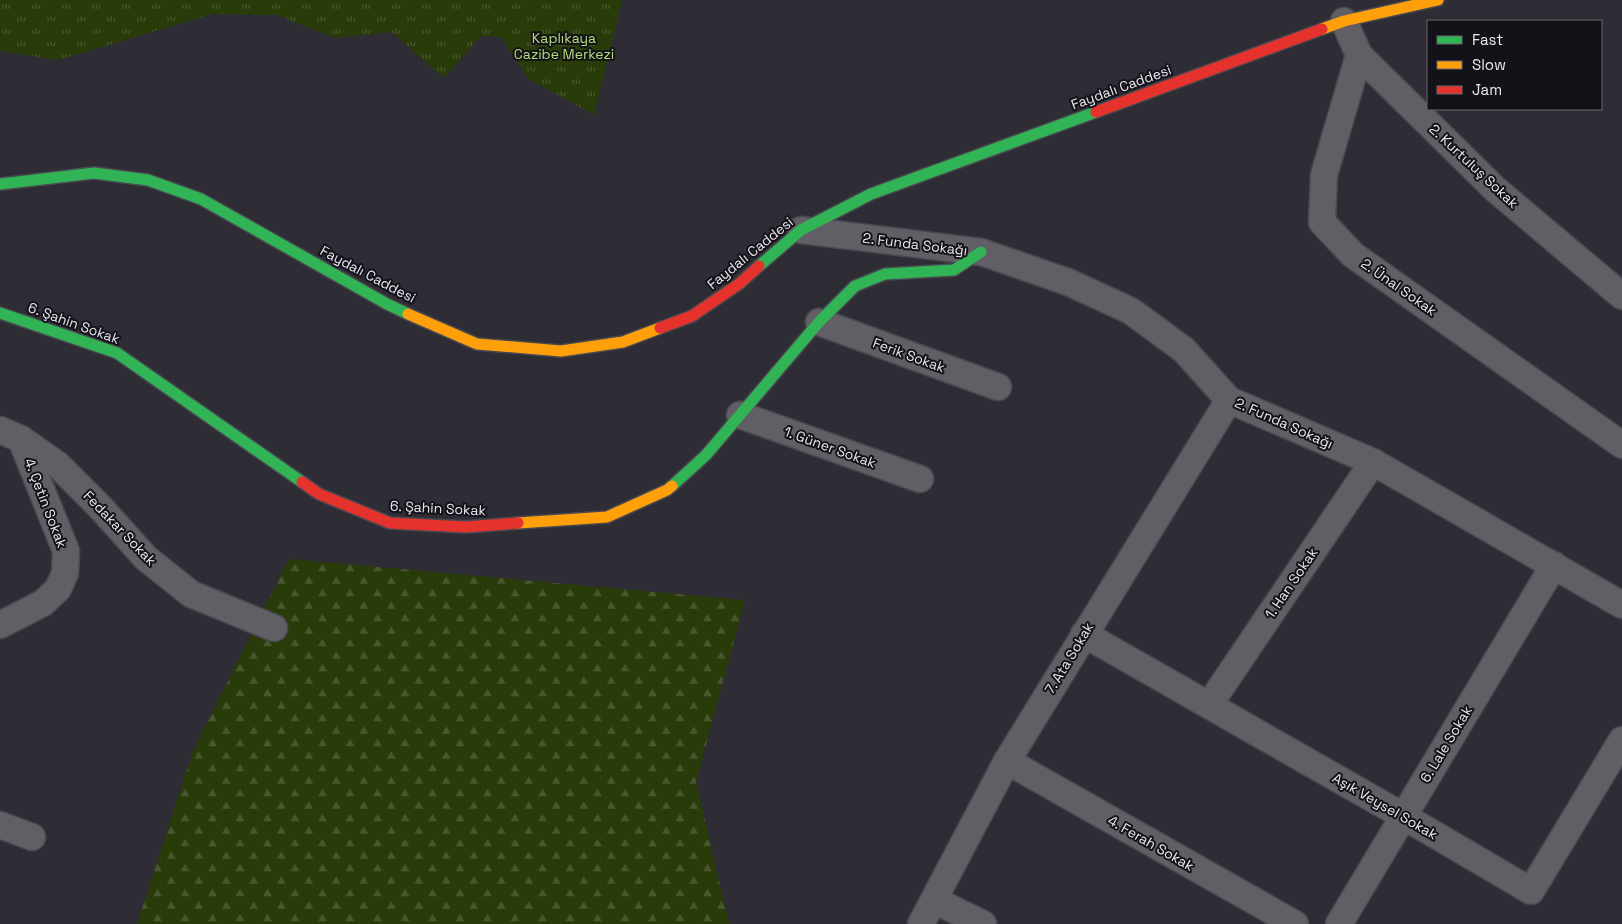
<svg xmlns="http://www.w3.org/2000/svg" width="1622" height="924" font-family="'Space Grotesk',sans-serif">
  <defs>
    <pattern id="grass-tufts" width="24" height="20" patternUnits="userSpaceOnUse" patternTransform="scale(1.25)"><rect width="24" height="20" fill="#2a3b0a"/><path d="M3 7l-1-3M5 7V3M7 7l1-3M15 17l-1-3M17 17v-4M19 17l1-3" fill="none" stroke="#49572e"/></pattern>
    <pattern id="forest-firs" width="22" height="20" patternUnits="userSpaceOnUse" patternTransform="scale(1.25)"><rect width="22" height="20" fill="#2a3b0a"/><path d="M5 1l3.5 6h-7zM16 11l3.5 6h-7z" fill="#49572e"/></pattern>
  </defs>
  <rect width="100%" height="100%" fill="#2e2c34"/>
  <path fill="url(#grass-tufts)" d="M 0,0 L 622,0 L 594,115 L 529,79 L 501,37 L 481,36 L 444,78 L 391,32 L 335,38 L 277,15 L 213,14 L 58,60 L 0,51 Z"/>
  <path fill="url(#forest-firs)" d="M 289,559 L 745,600 L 696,782 L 729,924 L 137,924 L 193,751 Z"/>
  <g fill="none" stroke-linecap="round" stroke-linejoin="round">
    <defs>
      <g id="street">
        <path d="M 1344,21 L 1359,55 L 1495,189 L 1622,296"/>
        <path d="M 1359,55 L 1324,175 L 1322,222 L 1353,255 L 1622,445"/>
        <path d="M 801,230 L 981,252 L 1068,282 L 1131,311 L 1184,350 L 1229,400 L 1373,462 L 1622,605"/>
        <path d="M 819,322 L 998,387"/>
        <path d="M 740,415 L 920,479"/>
        <path d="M 0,430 L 21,439 L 58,465 L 100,507 L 146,558 L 191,594 L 274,628"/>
        <path d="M 0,625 L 43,603 L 58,589 L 65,573 L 66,551 L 21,439"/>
        <path d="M 1084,634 L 1403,816 L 1531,891 L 1622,740"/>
        <path d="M 1209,705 L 1373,462"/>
        <path d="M 1007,761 L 1295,924"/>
        <path d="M 0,825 L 32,837"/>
        <path d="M 934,900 L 983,924"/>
        <path d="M 921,924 L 1007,761 L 1229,400"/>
        <path d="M 1339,924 L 1554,565"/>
      </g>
      <g id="fast">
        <path d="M 0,184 L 94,173 L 148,180 L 201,199 L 387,304 L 408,314"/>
        <path d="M 759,266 L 801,230 L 871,194 L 1096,112"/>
        <path d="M 0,313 L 117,353 L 302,482"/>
        <path d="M 672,486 L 706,455 L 819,322 L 855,286 L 885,274 L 954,270 L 981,252"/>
      </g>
      <g id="slow">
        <path d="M 1322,29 L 1344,21 L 1438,0"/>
        <path d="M 408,314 L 477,344 L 561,351 L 623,342 L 660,328"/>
        <path d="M 518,523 L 607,517 L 667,490 L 672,486"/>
      </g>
      <g id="jam">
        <path d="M 1096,112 L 1322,29"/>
        <path d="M 660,328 L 692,316 L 739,284 L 759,266"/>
        <path d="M 302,482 L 319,494 L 390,523 L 466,527 L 518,523"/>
      </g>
    </defs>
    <use href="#street" stroke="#49474f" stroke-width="29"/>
    <use href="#fast" stroke="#49474f" stroke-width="14"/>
    <use href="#slow" stroke="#49474f" stroke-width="14"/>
    <use href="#jam" stroke="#49474f" stroke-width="14"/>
    <use href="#street" stroke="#615f65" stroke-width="26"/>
    <use href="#fast" stroke="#30b455" stroke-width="11"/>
    <use href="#slow" stroke="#ff9f0a" stroke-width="11"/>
    <use href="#jam" stroke="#e5322d" stroke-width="11"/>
  </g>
  <g text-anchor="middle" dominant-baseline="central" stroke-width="4" stroke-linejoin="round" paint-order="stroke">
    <g font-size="14" fill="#b3dc7a" stroke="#141219">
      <text x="564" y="38">Kaplıkaya<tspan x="564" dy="16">Cazibe Merkezi</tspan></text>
    </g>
    <g font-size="14" fill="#eae7f1" stroke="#141219">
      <text transform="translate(1121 87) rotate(-20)">Faydalı Caddesi</text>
      <text transform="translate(1474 166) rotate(43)">2. Kurtuluş Sokak</text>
      <text transform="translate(915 244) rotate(7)">2. Funda Sokağı</text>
      <text transform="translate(750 253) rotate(-39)">Faydalı Caddesi</text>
      <text transform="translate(368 274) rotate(28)">Faydalı Caddesi</text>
      <text transform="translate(1399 287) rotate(35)">2. Ünal Sokak</text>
      <text transform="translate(74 323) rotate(20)">6. Şahin Sokak</text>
      <text transform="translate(909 355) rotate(20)">Ferik Sokak</text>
      <text transform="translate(1284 423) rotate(24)">2. Funda Sokağı</text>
      <text transform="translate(830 447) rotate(20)">1. Güner Sokak</text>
      <text transform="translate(46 503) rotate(69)">4. Çetin Sokak</text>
      <text transform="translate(438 508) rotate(3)">6. Şahin Sokak</text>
      <text transform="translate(120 528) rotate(46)">Fedakar Sokak</text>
      <text transform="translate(1291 583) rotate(-56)">1. Han Sokak</text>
      <text transform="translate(1069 658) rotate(-59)">7. Ata Sokak</text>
      <text transform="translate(1446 744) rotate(-59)">6. Lale Sokak</text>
      <text transform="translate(1385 806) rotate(30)">Aşık Veysel Sokak</text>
      <text transform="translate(1151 843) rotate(30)">4. Ferah Sokak</text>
    </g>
  </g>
  <rect x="1427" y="20" width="175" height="90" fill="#141219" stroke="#6a676f"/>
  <rect x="1437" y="36" width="25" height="8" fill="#30b455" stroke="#6a676f"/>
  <text x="1472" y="45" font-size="15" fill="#eae7f1">Fast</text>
  <rect x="1437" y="61" width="25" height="8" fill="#ff9f0a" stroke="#6a676f"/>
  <text x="1472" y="70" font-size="15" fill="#eae7f1">Slow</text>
  <rect x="1437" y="86" width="25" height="8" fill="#e5322d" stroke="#6a676f"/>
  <text x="1472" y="95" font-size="15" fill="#eae7f1">Jam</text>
</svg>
